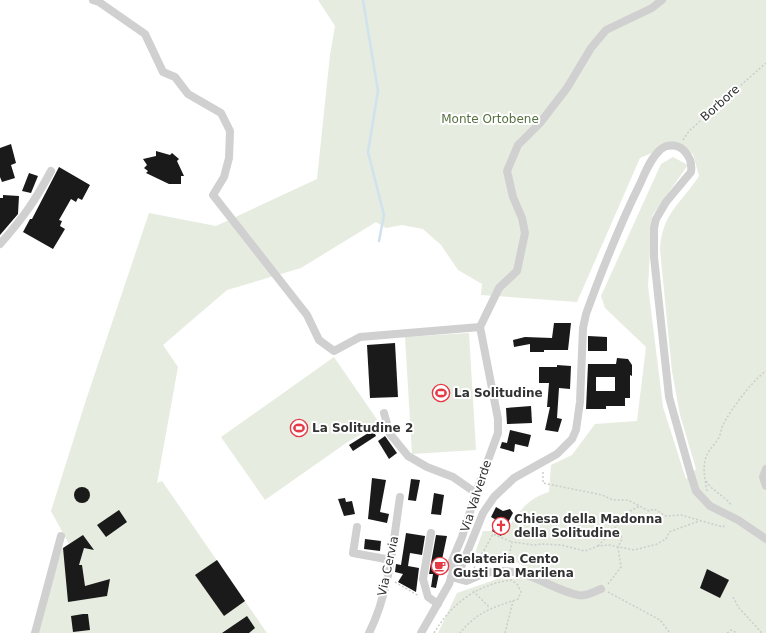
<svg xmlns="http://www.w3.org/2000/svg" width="766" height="633" font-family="'DejaVu Sans',sans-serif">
  <rect width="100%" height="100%" fill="#fff"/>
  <g fill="#e6ecdf">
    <path d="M 318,0 L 766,0 L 766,633 L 438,633 L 457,593 L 500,578 L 516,579 L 522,565 L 509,559 L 475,553 L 483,531 L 494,531 L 501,535 C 508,531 510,524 515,518 C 525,504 533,497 549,492 L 551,465 L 572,455 L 595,424 L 637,421 L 646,347 L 605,308 L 601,296 L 661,164 L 673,157 L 688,165 L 652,216 L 648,286 L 663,407 L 686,479 L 696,469 L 680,415 L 672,371 L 660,250 C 662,213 680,205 699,176 L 693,154 L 675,143 L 640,158 L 577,302 L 481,295 L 482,284 L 458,270 L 441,245 L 423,229 L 402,225 L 386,228 L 376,222 L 301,268 L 227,290 L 163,345 L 178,367 L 157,483 L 162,481 L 267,633 L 39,633 L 60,550 L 69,544 L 51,511 L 86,400 L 149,213 L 216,226 L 317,179 L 330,55 L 335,26 Z"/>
    <path d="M 469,333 L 476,450 L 412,454 L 405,337 Z"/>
    <path d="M 334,357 L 378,421 L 371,429 L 349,441 L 265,500 L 221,437 Z"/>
  </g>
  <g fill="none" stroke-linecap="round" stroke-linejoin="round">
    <path stroke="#cfe2ee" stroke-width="2.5" d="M 363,0 L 378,91 L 368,152 L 384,215 L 379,241"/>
  </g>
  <g fill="#1a1a1a" fill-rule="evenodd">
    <path d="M 11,144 L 16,163 L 11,165 L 15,178 L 2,182 L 0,177 L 0,148 Z"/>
    <path d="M 156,151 L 170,155 L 172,153 L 179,159 L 177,161 L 184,176 L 181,176 L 181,184 L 169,184 L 146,173 L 148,171 L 144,168 L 147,165 L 143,159 L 156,156 Z"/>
    <path d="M 59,167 L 90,185 L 82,200 L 78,198 L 76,202 L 71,199 L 59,220 L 62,221 L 60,226 L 65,229 L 53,249 L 23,232 L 30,219 L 32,219 Z"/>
    <path d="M 29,173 L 38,176 L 31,193 L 22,191 Z"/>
    <path d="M 3,195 L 19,196 L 18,214 L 0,235 L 0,198 L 3,198 Z"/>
    <path d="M 554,323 L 571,323 L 568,350 L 544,350 L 544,352 L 530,352 L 530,344 L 514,347 L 513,340 L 525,337 L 552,338 Z"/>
    <path d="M 588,336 L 607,337 L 607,351 L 588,351 Z"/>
    <path d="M 395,343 L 398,397 L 370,398 L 367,345 Z"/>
    <path d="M 617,358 L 628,359 L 632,365 L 632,376 L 630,375 L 630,398 L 625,398 L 625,406 L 606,406 L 606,409 L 586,409 L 588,364 L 616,364 ZM 596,377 L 615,377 L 615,391 L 596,391 Z"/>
    <path d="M 557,365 L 571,366 L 570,389 L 559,388 L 557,418 L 562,419 L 558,432 L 545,430 L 550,407 L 547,407 L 549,383 L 539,383 L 539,367 L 557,367 Z"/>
    <path d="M 531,406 L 532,423 L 507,424 L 506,408 Z"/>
    <path d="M 373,430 L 376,436 L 353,451 L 349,445 Z"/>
    <path d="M 510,430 L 531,435 L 528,447 L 515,444 L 514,452 L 500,448 L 502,442 L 507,443 Z"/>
    <path d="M 385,436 L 397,453 L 389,459 L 378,441 Z"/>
    <path d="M 372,478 L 386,480 L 380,512 L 389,514 L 387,523 L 368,519 Z"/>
    <path d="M 411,479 L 420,480 L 416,501 L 408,500 Z"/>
    <circle cx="82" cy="495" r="8"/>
    <path d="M 434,493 L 444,495 L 441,515 L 431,514 Z"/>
    <path d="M 345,498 L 346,502 L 352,501 L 355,514 L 344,516 L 338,499 Z"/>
    <path d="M 496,507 L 503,511 L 510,509 L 513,513 L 501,536 L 492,531 L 498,521 L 491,517 Z"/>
    <path d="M 119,510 L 127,522 L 106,537 L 97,525 Z"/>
    <path d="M 406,533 L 425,536 L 422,555 L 410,553 L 408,566 L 419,568 L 416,592 L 398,582 L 403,574 L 395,572 L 396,564 L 401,565 Z"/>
    <path d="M 83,535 L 94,550 L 84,548 L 79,565 L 82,565 L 85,586 L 110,579 L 107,596 L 68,602 L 63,548 Z"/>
    <path d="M 436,535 L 447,536 L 436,588 L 431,587 L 433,574 L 429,574 Z"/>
    <path d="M 365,539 L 381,541 L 380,551 L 364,549 Z"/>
    <path d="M 217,560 L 245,601 L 224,616 L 195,575 Z"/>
    <path d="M 707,569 L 729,580 L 720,598 L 700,588 Z"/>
    <path d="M 83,614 L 88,614 L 90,630 L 73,632 L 71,616 Z"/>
    <path d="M 247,616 L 255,628 L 249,633 L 222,633 Z"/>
  </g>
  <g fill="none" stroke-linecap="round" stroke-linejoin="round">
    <g stroke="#cdcdcd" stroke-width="1.5" stroke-dasharray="2 2" stroke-linecap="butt">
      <path d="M 683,140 L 689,131 L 766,63"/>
      <path d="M 543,472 L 543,483 L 602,495 L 613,500 L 628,500 L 649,511 L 654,509 L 666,516 L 681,515 L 723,527 L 726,524"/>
      <path d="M 706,481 C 713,492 724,495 732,506"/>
      <path d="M 707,491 C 705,481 703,470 705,460 C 708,450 713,447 718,439 C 721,435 721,429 723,425 C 731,409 752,381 766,371"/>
      <path d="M 598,546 L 616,527 L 624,514 L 640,506"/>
      <path d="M 508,563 L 512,542 L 535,545 L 541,544 L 561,545 L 585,551 L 598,546 L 609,545 L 634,550 L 657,544 L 666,539 L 669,532 L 699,521"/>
      <path d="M 474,568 L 493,534 L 512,542"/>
      <path d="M 395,582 L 419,596"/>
      <path d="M 608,584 L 621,567 L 618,547 L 622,539 L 619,530 L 616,527"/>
      <path d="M 473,591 L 490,608"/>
      <path d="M 608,592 L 660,620 L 670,633"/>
      <path d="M 733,597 L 739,608 L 762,633"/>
      <path d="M 434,633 C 452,603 476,585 511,580 L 517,584 L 521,592 L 518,599 C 492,608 478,611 460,633"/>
      <path d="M 505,633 L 513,601"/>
      <path d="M 727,633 L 731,630 L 737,633"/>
    </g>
    <g stroke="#d0d0d0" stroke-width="8">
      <path d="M 93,0 L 99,2 L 145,34 L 163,72 L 175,77 L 188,94 L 221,113 L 230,131 L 229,158 L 224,177 L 213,195 L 307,315 L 319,340 L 334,351 L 360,337 L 480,327"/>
      <path d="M 0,244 C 23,218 35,201 51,171"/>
      <path d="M 384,413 L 390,434 L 408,456 L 427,467 L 453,477 L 476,493"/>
      <path d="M 766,469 L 763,477 L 766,486"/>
      <path d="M 357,527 L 353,553 L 391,560"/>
      <path d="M 431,533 L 423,579 L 428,597 L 438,604"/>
      <path d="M 453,572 L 462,565 L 483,513 L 494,497 L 514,478 L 557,454 L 572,439 L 576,430 L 580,402 L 583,328 L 586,314 C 602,270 619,226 640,184 C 645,173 650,159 660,150 C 667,143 680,144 686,153 C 691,159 692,165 691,172 L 666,202 L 656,219 L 654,228 L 654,257 L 669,397 L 690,472 L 696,491 L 710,506 L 738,520 L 766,539"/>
      <path d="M 451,577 L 466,581 C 479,576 490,570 504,571 C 531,571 553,590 578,595 C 585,597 594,592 601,589"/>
      <path d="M 35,633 L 61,536"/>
      <path d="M 369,633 C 390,591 393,542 400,497"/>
      <path d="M 421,633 L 449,584 L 453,572 L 451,563 L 462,537 L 476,493 L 498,433 L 498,419 L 480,327 L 499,288 L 517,271 L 525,233 L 522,218 L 513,197 L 507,171 L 518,145 L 540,123 L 567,88 L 591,48 L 606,30 L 652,8 L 662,0"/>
    </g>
  </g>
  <defs>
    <symbol id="stadium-ring" viewBox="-11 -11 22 22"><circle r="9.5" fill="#fff" stroke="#e63946" stroke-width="1.5"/><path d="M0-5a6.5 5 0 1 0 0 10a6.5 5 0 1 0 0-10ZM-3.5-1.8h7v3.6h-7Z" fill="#e63946"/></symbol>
    <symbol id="church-ring" viewBox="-11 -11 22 22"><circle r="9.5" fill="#fff" stroke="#e63946" stroke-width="1.5"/><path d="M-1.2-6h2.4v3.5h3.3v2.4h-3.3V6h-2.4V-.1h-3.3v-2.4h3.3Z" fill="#e63946"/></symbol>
    <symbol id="cafe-ring" viewBox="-11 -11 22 22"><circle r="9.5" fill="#fff" stroke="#e63946" stroke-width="1.5"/><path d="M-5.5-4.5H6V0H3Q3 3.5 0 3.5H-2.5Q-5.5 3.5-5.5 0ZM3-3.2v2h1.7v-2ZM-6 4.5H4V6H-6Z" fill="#e63946"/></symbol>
  </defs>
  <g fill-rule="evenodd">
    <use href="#stadium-ring" x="431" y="383" width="20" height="20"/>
    <use href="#stadium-ring" x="289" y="418" width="20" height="20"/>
    <use href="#church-ring" x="491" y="516" width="20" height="20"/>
    <use href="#cafe-ring" x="430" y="556" width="20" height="20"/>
  </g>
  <g text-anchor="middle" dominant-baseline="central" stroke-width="4" stroke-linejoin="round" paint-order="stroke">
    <g font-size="12" fill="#333" stroke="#fff">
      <text transform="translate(720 103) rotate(-42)">Borbore</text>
      <text transform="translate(476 496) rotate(-72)">Via Valverde</text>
      <text transform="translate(388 566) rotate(-78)">Via Cervia</text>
    </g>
    <g font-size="12" fill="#56703f" stroke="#fff">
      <text x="490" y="119">Monte Ortobene</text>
    </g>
    <g font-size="12" font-weight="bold" fill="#333" stroke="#fff" text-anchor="start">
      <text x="454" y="393">La Solitudine</text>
      <text x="312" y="428">La Solitudine 2</text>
      <text x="514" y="519">Chiesa della Madonna<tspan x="514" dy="14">della Solitudine</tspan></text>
      <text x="453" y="559">Gelateria Cento<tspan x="453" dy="14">Gusti Da Marilena</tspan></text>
    </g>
  </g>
</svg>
